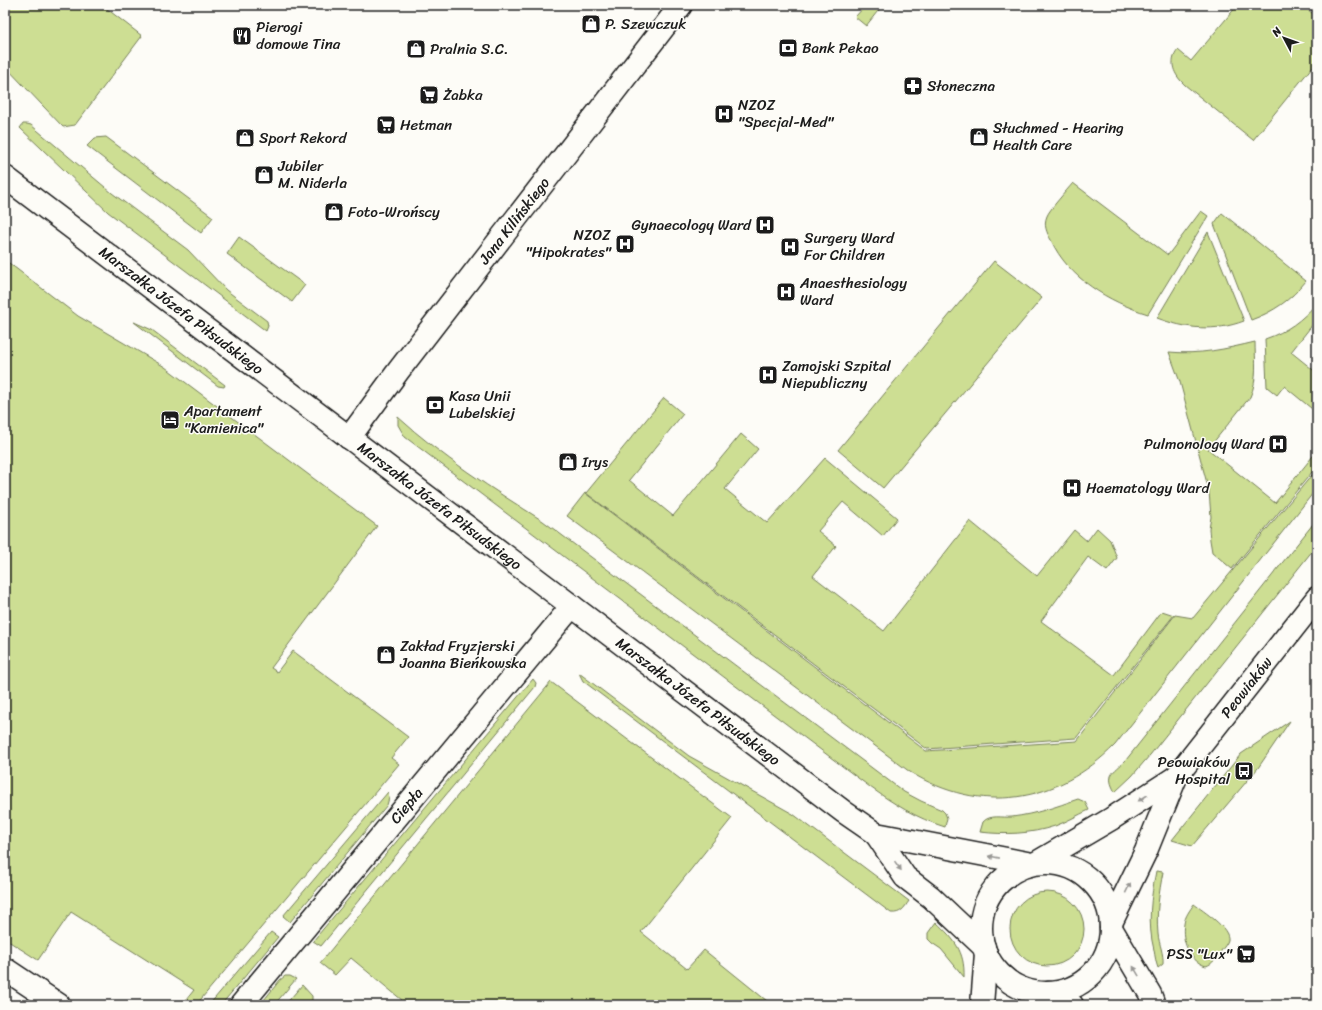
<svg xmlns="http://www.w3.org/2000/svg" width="1322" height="1010" font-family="Sriracha,sans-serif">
  <rect width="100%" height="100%" fill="#fdfcf7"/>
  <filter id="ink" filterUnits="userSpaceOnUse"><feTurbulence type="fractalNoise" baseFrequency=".025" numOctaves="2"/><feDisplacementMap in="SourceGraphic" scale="8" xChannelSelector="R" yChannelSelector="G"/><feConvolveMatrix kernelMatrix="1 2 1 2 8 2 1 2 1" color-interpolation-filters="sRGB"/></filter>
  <g filter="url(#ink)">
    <g fill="#cdde93" stroke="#747d58">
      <path d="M 5,5 L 102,5 L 142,36 L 75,125 L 63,127 L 5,66 Z"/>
      <path d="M 866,5 L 881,5 L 881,7 L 866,26 L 855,17 Z"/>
      <path d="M 1234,5 L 1302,5 L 1317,17 L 1317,61 L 1253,140 L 1185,85 C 1174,75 1168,62 1178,50 L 1191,61 L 1236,7 Z"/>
      <path d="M 23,124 L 27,124 L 31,125 L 112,193 L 188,250 L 226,290 L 267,321 L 268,326 L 266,331 L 108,212 L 20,128 Z"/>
      <path d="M 106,137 L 213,217 L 201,233 L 87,146 L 95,138 Z"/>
      <path d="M 1073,183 L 1168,255 L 1201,211 L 1208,216 L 1148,314 C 1109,302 1068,278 1051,240 C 1047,233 1043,225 1047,216 C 1049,210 1067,190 1073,183 Z"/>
      <path d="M 1222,213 L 1306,281 C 1291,300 1273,312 1251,320 L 1214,224 Z"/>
      <path d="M 1208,232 L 1244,321 C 1215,332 1186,329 1157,318 Z"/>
      <path d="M 239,237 L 305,285 L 292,302 L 227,254 Z"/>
      <path d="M 5,260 L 78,316 L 165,367 L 377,526 L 271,668 L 277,672 L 293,651 L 408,737 L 391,758 L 399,764 L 196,1005 L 182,1005 L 194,990 L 71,912 L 38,960 L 5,939 Z"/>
      <path d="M 994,261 L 1042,298 L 883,488 L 838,450 Z"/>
      <path d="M 1317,303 L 1317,319 L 1291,352 L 1317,373 L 1317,413 L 1284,386 L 1277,395 L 1267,387 L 1265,339 C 1288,331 1301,321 1317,303 Z"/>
      <path d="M 134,322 L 152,330 L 225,385 L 224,387 L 218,386 Z"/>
      <path d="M 1255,342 C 1255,360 1258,380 1250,397 L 1208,449 L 1275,503 L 1317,451 L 1317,466 L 1232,569 L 1212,552 L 1210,540 L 1209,529 L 1211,517 L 1209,491 L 1180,382 L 1169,352 C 1199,355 1226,349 1255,342 Z"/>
      <path d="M 664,398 L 683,414 L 629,480 L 673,516 L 741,434 L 758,449 L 725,489 L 767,523 L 825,458 L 897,518 L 883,536 L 843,502 L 818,531 L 836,546 L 813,576 L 884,631 L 970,521 L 1037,576 L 1074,530 L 1087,541 L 1097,528 L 1110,540 L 1117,558 L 1107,571 L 1088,557 L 1041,621 L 1114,675 L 1162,611 L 1174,615 L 1076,738 L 927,749 L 586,493 Z"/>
      <path d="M 398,417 C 442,457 492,489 543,521 L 904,792 L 921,801 L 942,810 L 945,813 L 947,818 L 945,827 C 916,818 894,804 870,787 L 405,437 L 398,425 Z"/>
      <path d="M 1317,469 L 1317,488 L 1115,745 C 1057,804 980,815 910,772 L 567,516 L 585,493 L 926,751 L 1077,741 L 1175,615 L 1193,618 Z"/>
      <path d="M 1317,519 L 1317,545 L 1150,755 L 1132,776 L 1115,792 C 1105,774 1113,773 1126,760 Z"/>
      <path d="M 579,673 L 689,756 L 793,814 L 909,901 C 904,908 901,914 891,913 L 583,681 Z"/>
      <path d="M 533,679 L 536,683 L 535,687 L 321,946 L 313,941 Z"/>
      <path d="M 551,682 L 732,818 L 641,932 L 687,969 L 704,950 L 772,1005 L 408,1005 L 351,958 L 335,975 L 320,963 Z"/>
      <path d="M 1290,721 L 1258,768 L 1192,846 L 1172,840 L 1241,754 Z"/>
      <path d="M 388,792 L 389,798 L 387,805 L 290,922 L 283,916 Z"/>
      <path d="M 1078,799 L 1085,802 L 1089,810 C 1078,815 1066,822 1055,826 C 1031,834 1005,835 980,832 L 983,822 C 990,814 1002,818 1012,817 C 1036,814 1055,807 1078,799 Z"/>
      <path d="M 1156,871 L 1163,872 C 1159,893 1156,912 1158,934 C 1159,944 1164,954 1163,964 L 1158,968 C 1156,963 1155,956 1154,950 C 1147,923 1151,897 1156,871 Z"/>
      <circle cx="1047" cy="929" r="37"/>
      <path d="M 1194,904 C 1203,911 1230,928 1228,940 C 1227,944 1223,948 1221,951 C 1217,957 1213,964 1206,966 C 1189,961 1181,940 1184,924 C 1185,916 1190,910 1194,904 Z"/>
      <path d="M 936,922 C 954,939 965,951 964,977 L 941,949 L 932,943 L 928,939 L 928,933 Z"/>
      <path d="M 271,932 L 278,937 L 221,1005 L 209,1005 Z"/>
      <path d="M 285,976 L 290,976 L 296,979 L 274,1005 L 260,1005 L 280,980 Z"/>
      <path d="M 302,985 L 312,996 L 312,1003 L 310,1005 L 285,1005 Z"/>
    </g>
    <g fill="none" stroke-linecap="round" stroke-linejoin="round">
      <defs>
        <g id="street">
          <path d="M 1111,928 L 1150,994 L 1154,1005"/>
          <path d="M 5,969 L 59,1005"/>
          <path d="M 1048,993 L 1072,1005"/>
          <path id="s1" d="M 241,1005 L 572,606"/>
        </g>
        <g id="secondary">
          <path id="s2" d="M 5,177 L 844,812 L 876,834 L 905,877 L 931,897 L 984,947"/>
          <path id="s3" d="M 349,438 L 399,370 L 681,5"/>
          <path d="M 876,834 L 1032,864"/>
          <path d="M 1036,863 L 1111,819 L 1176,777"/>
          <circle cx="1046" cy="928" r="65"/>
          <path id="s4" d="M 1111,923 L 1146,851 L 1176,777 L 1317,598"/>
          <path d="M 982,1005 L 986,953"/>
        </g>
      </defs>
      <use href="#street" stroke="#1c1c1c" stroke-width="25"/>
      <use href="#secondary" stroke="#1c1c1c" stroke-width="25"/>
      <use href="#street" stroke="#fdfcf7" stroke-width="22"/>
      <use href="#secondary" stroke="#fdfcf7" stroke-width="22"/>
    </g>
    <defs><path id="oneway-solid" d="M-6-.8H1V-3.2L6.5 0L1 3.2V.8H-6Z"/></defs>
    <g fill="#989794">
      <use href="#oneway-solid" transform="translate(1143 798) rotate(147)"/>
      <use href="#oneway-solid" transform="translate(994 857) rotate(-169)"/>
      <use href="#oneway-solid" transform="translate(898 866) rotate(55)"/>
      <use href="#oneway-solid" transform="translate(1128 888) rotate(-64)"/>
      <use href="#oneway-solid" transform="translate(1136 971) rotate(-121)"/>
    </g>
  </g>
  <defs>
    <symbol id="shop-square" viewBox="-11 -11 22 22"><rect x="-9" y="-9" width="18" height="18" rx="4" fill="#1c1c1c" stroke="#fdfcf7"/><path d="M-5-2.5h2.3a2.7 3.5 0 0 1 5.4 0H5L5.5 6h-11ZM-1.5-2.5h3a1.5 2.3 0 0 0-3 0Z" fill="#fff"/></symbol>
    <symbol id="restaurant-square" viewBox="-11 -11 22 22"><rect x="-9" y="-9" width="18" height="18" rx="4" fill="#1c1c1c" stroke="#fdfcf7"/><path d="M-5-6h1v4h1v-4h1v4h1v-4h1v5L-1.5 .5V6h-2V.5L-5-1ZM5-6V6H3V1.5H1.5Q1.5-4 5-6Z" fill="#fff"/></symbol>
    <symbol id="bank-square" viewBox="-11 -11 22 22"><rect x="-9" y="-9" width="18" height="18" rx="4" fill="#1c1c1c" stroke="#fdfcf7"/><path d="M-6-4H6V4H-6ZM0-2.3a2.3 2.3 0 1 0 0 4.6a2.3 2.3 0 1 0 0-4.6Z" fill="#fff"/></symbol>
    <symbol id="pharmacy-square" viewBox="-11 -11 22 22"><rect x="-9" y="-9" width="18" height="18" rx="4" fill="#1c1c1c" stroke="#fdfcf7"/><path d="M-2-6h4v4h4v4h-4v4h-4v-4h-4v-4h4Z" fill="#fff"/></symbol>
    <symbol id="supermarket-square" viewBox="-11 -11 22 22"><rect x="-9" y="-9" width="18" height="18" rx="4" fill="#1c1c1c" stroke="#fdfcf7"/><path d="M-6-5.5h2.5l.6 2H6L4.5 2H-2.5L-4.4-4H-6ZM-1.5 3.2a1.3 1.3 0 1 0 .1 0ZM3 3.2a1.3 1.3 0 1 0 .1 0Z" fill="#fff"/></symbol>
    <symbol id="hospital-square" viewBox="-11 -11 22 22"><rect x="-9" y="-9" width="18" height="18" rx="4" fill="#1c1c1c" stroke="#fdfcf7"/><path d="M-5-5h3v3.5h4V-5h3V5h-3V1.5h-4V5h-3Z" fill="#fff"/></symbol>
    <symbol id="hotel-square" viewBox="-11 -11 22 22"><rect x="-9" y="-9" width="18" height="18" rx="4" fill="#1c1c1c" stroke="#fdfcf7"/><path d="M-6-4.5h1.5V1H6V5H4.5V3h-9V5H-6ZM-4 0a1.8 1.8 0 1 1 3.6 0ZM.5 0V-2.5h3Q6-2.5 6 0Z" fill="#fff"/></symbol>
    <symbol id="bus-square" viewBox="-11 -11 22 22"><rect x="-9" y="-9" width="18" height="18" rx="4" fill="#1c1c1c" stroke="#fdfcf7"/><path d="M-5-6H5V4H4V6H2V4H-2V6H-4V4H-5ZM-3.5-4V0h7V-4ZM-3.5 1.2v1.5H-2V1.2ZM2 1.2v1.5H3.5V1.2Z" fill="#fff"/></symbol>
  </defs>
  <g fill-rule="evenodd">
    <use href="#shop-square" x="580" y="13" width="22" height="22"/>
    <use href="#restaurant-square" x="231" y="25" width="22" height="22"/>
    <use href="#bank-square" x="777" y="37" width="22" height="22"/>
    <use href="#shop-square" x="405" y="38" width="22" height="22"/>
    <use href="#pharmacy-square" x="902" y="75" width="22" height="22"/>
    <use href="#supermarket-square" x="418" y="84" width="22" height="22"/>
    <use href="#hospital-square" x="713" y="103" width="22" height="22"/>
    <use href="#supermarket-square" x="375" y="114" width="22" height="22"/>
    <use href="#shop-square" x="968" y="126" width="22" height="22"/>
    <use href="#shop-square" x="234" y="127" width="22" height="22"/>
    <use href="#shop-square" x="253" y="164" width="22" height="22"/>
    <use href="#shop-square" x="323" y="201" width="22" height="22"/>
    <use href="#hospital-square" x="754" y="214" width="22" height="22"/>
    <use href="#hospital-square" x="614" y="233" width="22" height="22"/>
    <use href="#hospital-square" x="779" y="236" width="22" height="22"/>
    <use href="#hospital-square" x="775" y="281" width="22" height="22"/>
    <use href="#hospital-square" x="757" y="364" width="22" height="22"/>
    <use href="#bank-square" x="424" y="394" width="22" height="22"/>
    <use href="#hotel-square" x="159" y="409" width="22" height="22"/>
    <use href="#hospital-square" x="1267" y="433" width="22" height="22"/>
    <use href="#shop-square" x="557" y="451" width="22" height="22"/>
    <use href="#hospital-square" x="1061" y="477" width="22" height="22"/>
    <use href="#shop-square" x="375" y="644" width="22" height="22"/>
    <use href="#bus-square" x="1233" y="760" width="22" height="22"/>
    <use href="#supermarket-square" x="1235" y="943" width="22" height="22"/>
  </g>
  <g text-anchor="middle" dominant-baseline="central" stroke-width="3" stroke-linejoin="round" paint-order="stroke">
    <g font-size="15" fill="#1c1c1c" stroke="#fdfcf7" text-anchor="start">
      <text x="605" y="24">P. Szewczuk</text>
      <text x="256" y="27">Pierogi<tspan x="256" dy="17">domowe Tina</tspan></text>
      <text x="802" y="48">Bank Pekao</text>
      <text x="430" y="49">Pralnia S.C.</text>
      <text x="927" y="86">Słoneczna</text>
      <text x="443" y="95">Żabka</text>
      <text x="738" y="105">NZOZ<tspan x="738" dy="17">"Specjal-Med"</tspan></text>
      <text x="400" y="125">Hetman</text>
      <text x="993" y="128">Słuchmed - Hearing<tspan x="993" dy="17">Health Care</tspan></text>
      <text x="259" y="138">Sport Rekord</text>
      <text x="278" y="166">Jubiler<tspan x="278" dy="17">M. Niderla</tspan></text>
      <text x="348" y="212">Foto-Wrońscy</text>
      <text x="751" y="225" text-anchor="end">Gynaecology Ward</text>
      <text x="611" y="235" text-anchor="end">NZOZ<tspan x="611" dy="17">"Hipokrates"</tspan></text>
      <text x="804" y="238">Surgery Ward<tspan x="804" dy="17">For Children</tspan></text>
      <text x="800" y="283">Anaesthesiology<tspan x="800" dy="17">Ward</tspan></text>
      <text x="782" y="366">Zamojski Szpital<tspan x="782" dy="17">Niepubliczny</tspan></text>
      <text x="449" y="396">Kasa Unii<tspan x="449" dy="17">Lubelskiej</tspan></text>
      <text x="184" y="411">Apartament<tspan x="184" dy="17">"Kamienica"</tspan></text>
      <text x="1264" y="444" text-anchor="end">Pulmonology Ward</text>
      <text x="582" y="462">Irys</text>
      <text x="1086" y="488">Haematology Ward</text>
      <text x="400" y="646">Zakład Fryzjerski<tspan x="400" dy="17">Joanna Bieńkowska</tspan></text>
      <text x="1230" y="762" text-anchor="end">Peowiaków<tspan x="1230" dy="17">Hospital</tspan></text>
      <text x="1232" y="954" text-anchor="end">PSS "Lux"</text>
    </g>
    <g font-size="15" fill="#1c1c1c" stroke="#fdfcf7">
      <text stroke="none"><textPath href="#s3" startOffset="273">Jana Kilińskiego</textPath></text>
      <text stroke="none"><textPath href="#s2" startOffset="221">Marszałka Józefa Piłsudskiego</textPath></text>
      <text stroke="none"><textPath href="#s2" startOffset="545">Marszałka Józefa Piłsudskiego</textPath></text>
      <text stroke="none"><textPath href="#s4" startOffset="274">Peowiaków</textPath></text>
      <text stroke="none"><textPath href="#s2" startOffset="869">Marszałka Józefa Piłsudskiego</textPath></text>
      <text stroke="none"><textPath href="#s1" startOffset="259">Ciepła</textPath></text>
    </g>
  </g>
  <rect width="1322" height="1010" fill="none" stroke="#fdfcf7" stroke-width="20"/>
  <rect x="10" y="10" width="1302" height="990" fill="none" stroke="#1c1c1c" stroke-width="1.5" filter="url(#ink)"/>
  <g transform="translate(1284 38) rotate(311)" stroke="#fdfcf7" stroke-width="3" paint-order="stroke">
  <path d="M0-3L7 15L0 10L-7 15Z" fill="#1c1c1c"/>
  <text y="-6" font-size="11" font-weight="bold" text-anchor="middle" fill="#1c1c1c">N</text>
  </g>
</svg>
